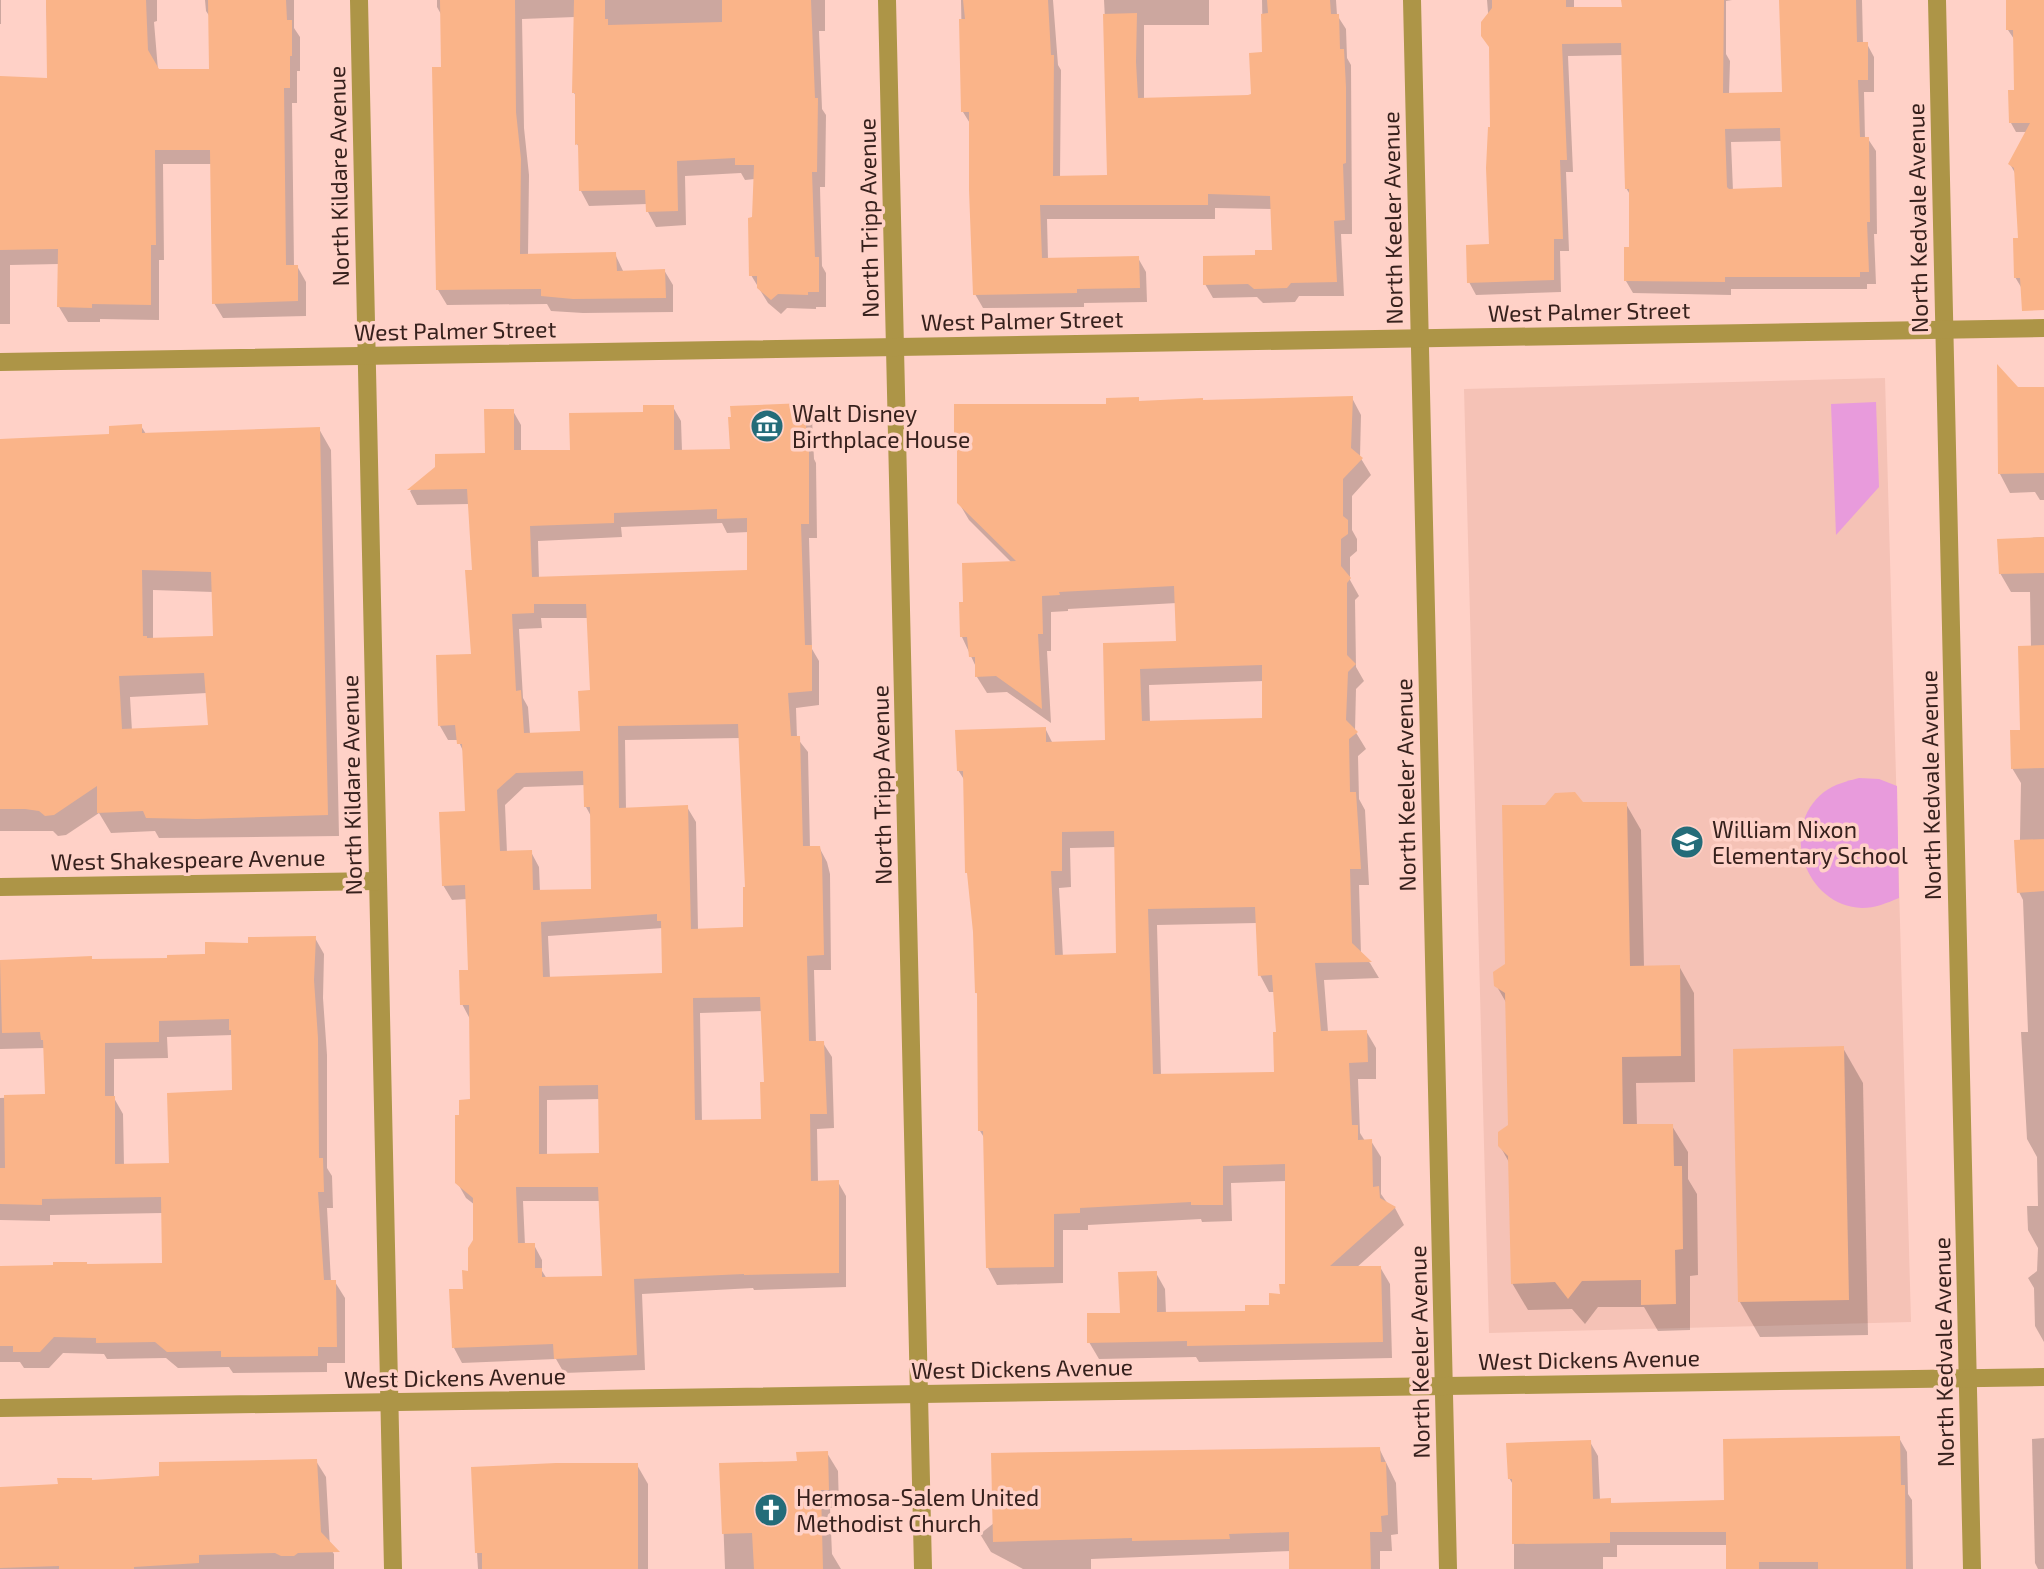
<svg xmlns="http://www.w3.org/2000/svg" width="2044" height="1569" font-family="'Exo 2',sans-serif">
  <rect width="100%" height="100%" fill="#ffd1c7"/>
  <path fill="#f5c2b6" d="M 1885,378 L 1911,1322 L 1489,1333 L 1464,389 Z"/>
  <g fill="#e89bdc">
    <path d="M 1876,402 L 1879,487 L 1836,535 L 1831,404 Z"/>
    <path d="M 1859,778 L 1879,779 L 1897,786 L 1899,898 C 1887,903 1875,908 1862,908 C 1805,906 1778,828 1824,792 C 1835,784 1847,781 1859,778 Z"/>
  </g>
  <g fill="#0003" fill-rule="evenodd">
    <rect x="0" y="0" width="1" height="24"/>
    <path d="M 46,0 L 157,0 L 157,21 L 154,22 L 158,70 L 210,70 L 210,17 L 206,11 L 205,0 L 294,0 L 294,28 L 300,37 L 300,71 L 297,71 L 297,103 L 292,103 L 294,267 L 297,266 L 306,282 L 306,316 L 223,318 L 214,303 L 212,164 L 163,164 L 164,260 L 159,260 L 159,320 L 100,319 L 100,322 L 68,322 L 59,307 L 59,264 L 10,265 L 10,324 L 0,324 L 0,78 L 49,80 Z"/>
    <path d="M 437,0 L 825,0 L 825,31 L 819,31 L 822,109 L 826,115 L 825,187 L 820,187 L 822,266 L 826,273 L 826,307 L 816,307 L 816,309 L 787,308 L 781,314 L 768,303 L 760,290 L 751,275 L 755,179 L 745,180 L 741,173 L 685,176 L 686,225 L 656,227 L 648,212 L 647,204 L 589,206 L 581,191 L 580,149 L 577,144 L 577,97 L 574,93 L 575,17 L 522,19 L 524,128 L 529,175 L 528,255 L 615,254 L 624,273 L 664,270 L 673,285 L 673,312 L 583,313 L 551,311 L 547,304 L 447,305 L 438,290 L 433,69 L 443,68 L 442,16 L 437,7 Z"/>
    <path d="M 961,0 L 1053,0 L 1058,65 L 1061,70 L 1060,178 L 1109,177 L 1108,78 L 1104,0 L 1209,0 L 1209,25 L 1144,25 L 1144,100 L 1253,96 L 1263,54 L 1262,0 L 1336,0 L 1337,15 L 1346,29 L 1347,58 L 1351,65 L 1352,234 L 1341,234 L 1344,296 L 1299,296 L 1295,302 L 1263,303 L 1257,297 L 1213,298 L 1205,284 L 1257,257 L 1274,252 L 1272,209 L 1215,208 L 1215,219 L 1047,219 L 1048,259 L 1138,258 L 1146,272 L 1147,302 L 1084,303 L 1084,307 L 983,308 L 975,294 L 971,125 L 963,112 Z"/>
    <path d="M 1487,0 L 1574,0 L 1574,9 L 1623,8 L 1623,0 L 1732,0 L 1726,1 L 1726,54 L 1730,61 L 1729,95 L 1783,94 L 1782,0 L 1862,0 L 1863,44 L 1867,44 L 1874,57 L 1874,92 L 1864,92 L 1865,139 L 1868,139 L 1876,151 L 1877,234 L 1874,234 L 1876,284 L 1867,284 L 1867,289 L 1731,289 L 1731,295 L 1633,293 L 1626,281 L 1631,249 L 1631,196 L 1626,188 L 1623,55 L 1568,56 L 1573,172 L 1566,172 L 1569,251 L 1560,251 L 1561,292 L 1476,295 L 1469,282 L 1491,246 L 1491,49 ZM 1782,141 L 1783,189 L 1733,191 L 1731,142 Z"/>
    <path d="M 2008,0 L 2044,0 L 2044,286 L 2021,287 L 2015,277 L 2020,239 L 2015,173 L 2010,164 L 2027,132 L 2016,132 L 2011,123 L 2016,91 L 2014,39 L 2008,30 Z"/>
    <path d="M 2017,389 L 2044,389 L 2044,500 L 2040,500 L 2035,492 L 2010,493 L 2000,474 Z"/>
    <path d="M 1352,398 L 1361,415 L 1360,457 L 1371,475 L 1352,496 L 1352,530 L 1357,539 L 1357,551 L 1350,557 L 1350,580 L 1359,596 L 1355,600 L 1356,667 L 1364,681 L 1356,689 L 1355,731 L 1366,749 L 1358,756 L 1359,799 L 1365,810 L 1369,885 L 1359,885 L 1361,954 L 1370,963 L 1379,978 L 1324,980 L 1328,1032 L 1366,1031 L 1376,1048 L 1376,1079 L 1358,1079 L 1360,1133 L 1365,1141 L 1371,1141 L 1381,1157 L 1381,1194 L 1388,1204 L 1395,1208 L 1404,1225 L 1356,1268 L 1380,1267 L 1390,1284 L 1392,1358 L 1199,1362 L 1196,1357 L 1099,1359 L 1089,1342 L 1121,1314 L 1156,1273 L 1165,1289 L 1166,1313 L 1247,1312 L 1271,1306 L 1282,1296 L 1287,1285 L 1286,1181 L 1231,1183 L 1232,1221 L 1202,1222 L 1201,1219 L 1088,1225 L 1088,1230 L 1063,1230 L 1063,1283 L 997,1285 L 988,1268 L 985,1139 L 980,1131 L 979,997 L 976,992 L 975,932 L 965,781 L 958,770 L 1045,728 L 1053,744 L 1106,742 L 1105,645 L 1178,643 L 1177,603 L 1068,609 L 1068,611 L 1051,612 L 1051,651 L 1047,651 L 1051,723 L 1007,692 L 987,693 L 977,677 L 976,667 L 962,637 L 1012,563 L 969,520 L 959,503 L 959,444 L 955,438 L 1138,399 L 1140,403 ZM 1264,681 L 1264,719 L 1150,723 L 1149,685 ZM 1116,847 L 1118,955 L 1063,957 L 1059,888 L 1071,887 L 1070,848 ZM 1257,923 L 1260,975 L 1269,992 L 1275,992 L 1278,1033 L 1276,1074 L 1161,1075 L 1157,925 Z"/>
    <path d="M 804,404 L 812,419 L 814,459 L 816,463 L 817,538 L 809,538 L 812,649 L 819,661 L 819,705 L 796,708 L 797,738 L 808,752 L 810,848 L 819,847 L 827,862 L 830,874 L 831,970 L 814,970 L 816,1043 L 823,1043 L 832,1057 L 834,1128 L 817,1129 L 818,1182 L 838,1182 L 846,1196 L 846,1287 L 754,1290 L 753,1288 L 642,1294 L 645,1370 L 564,1373 L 556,1359 L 462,1363 L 454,1348 L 451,1290 L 464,1290 L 475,1241 L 475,1205 L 466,1198 L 457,1182 L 461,1116 L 471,1101 L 470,1019 L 462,1004 L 470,972 L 467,899 L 452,900 L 443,885 L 467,813 L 464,753 L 458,740 L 448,740 L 440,726 L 473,656 L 474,571 L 469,504 L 417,505 L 410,491 L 437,468 L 487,455 L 513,411 L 521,425 L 521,452 L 572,452 L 645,414 L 673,407 L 681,421 L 682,451 L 732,451 ZM 722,523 L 727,533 L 749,532 L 749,572 L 539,579 L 538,541 L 622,537 L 621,527 ZM 541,618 L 589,618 L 592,692 L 581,732 L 530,734 L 528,707 L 523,698 L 519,629 L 542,628 ZM 740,738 L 747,889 L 745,929 L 698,930 L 696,822 L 687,807 L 626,809 L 625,740 ZM 585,785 L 586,807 L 592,818 L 593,890 L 540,892 L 539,867 L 531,852 L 507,853 L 505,805 L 524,787 ZM 663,928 L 664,974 L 550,978 L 548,936 ZM 763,1011 L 765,1083 L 763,1120 L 702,1122 L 700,1013 ZM 600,1099 L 601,1154 L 547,1156 L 547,1100 ZM 523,1201 L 600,1201 L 604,1277 L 547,1279 L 542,1271 L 542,1260 L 534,1245 L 525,1245 Z"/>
    <path d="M 141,426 L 146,434 L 319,429 L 331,450 L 339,836 L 159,838 L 155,831 L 111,833 L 99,813 L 66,835 L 58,836 L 53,831 L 0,831 L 0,441 L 111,435 ZM 153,590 L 213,592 L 214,638 L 153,640 ZM 207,693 L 210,727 L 132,731 L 130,697 Z"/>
    <path d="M 2044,537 L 2044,1342 L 2035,1326 L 2034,1288 L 2028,1278 L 2037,1271 L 2038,1248 L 2028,1230 L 2027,1206 L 2038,1206 L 2037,1157 L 2027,1139 L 2021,1032 L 2028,1032 L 2023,900 L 2019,892 L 2021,783 L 2012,768 L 2022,732 L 2031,647 L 2030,592 L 2011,592 L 2000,573 L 1999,540 Z"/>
    <path d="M 1582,804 L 1626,804 L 1641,830 L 1644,967 L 1679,966 L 1694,993 L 1695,1082 L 1636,1083 L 1637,1126 L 1672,1126 L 1688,1152 L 1688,1179 L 1697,1194 L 1698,1275 L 1690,1276 L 1690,1330 L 1658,1331 L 1644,1307 L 1598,1307 L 1585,1324 L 1572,1309 L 1528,1310 L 1512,1283 L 1510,1164 L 1500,1146 L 1509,1126 L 1507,1004 L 1496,985 Z"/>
    <path d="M 315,938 L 324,954 L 323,998 L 327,1055 L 327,1168 L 332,1176 L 333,1208 L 327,1208 L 331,1282 L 335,1282 L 345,1298 L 345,1363 L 327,1363 L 327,1372 L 233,1373 L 229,1367 L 178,1368 L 166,1358 L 107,1359 L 104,1354 L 63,1353 L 49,1368 L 24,1368 L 20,1362 L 0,1362 L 0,1268 L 164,1264 L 163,1213 L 50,1215 L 50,1221 L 0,1220 L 0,1098 L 46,1096 L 45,1048 L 0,1049 L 0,961 L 91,958 L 92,961 L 169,959 L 207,956 L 250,945 ZM 233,1035 L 234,1092 L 171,1165 L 124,1166 L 123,1114 L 114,1098 L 114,1059 L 168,1058 L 167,1037 Z"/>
    <path d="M 1843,1048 L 1863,1083 L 1868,1335 L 1760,1337 L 1740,1302 L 1735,1051 Z"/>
    <path d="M 1899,1438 L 1907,1452 L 1908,1494 L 1912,1500 L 1913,1569 L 1728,1569 L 1728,1545 L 1617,1545 L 1617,1557 L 1603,1557 L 1603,1569 L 1514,1569 L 1514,1486 L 1509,1478 L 1590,1442 L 1598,1456 L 1600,1500 L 1610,1500 L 1612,1505 L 1726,1501 Z"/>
    <path d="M 2044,1438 L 2044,1569 L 2038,1569 L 2035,1563 L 2032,1439 Z"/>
    <path d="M 1379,1448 L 1396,1483 L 1398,1534 L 1391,1535 L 1392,1551 L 1380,1551 L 1380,1569 L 1291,1569 L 1291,1551 L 1091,1559 L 1091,1569 L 1023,1569 L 991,1552 L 980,1534 L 994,1523 Z"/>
    <path d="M 827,1453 L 838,1471 L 839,1508 L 830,1508 L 832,1554 L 841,1569 L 725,1569 L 721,1465 L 799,1463 Z"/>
    <path d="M 316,1461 L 326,1477 L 330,1548 L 334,1554 L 334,1569 L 0,1569 L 0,1489 L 161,1478 Z"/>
    <path d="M 637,1465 L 648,1484 L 648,1569 L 478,1569 L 472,1469 Z"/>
  </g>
  <g fill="#fab489" fill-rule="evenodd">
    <path d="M 46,0 L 146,0 L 148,50 L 159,69 L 209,69 L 208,0 L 286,0 L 287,20 L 292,20 L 292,56 L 290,56 L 290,88 L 284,88 L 286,265 L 298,265 L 298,301 L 212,304 L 210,150 L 155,150 L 156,245 L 151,245 L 151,305 L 92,304 L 92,308 L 57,307 L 58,249 L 0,250 L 0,76 L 47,78 Z"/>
    <path d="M 440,0 L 515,0 L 516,112 L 521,159 L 520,254 L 616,252 L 617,271 L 665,269 L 666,298 L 573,299 L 541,296 L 541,289 L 436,290 L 432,67 L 441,67 Z"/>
    <path d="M 574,0 L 605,0 L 605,19 L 608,19 L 608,25 L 722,22 L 722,0 L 811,0 L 815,98 L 818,98 L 817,172 L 812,172 L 815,257 L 819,257 L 819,292 L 808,292 L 808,295 L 778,294 L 771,300 L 757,288 L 757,276 L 749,276 L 748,218 L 752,217 L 754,165 L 735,165 L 735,158 L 677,161 L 678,211 L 646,212 L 645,190 L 579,191 L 578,144 L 575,145 L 575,93 L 572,93 Z"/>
    <path d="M 963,0 L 1048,0 L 1051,55 L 1054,55 L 1053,176 L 1107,175 L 1103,14 L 1137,13 L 1136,62 L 1138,98 L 1248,95 L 1251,94 L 1249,53 L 1262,52 L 1261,14 L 1268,13 L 1267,0 L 1330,0 L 1331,14 L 1339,14 L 1340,49 L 1344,49 L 1346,87 L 1346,163 L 1343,164 L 1345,220 L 1334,221 L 1337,282 L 1291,283 L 1287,288 L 1254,289 L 1248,284 L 1203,285 L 1203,256 L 1255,255 L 1255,250 L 1272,250 L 1270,196 L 1208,194 L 1208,205 L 1040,205 L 1042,258 L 1139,256 L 1140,288 L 1077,289 L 1077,293 L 973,295 L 969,190 L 969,112 L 961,112 L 959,19 L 965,19 Z"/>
    <path d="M 1492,0 L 1566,0 L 1566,7 L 1622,7 L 1621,0 L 1724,0 L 1723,93 L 1782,92 L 1779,0 L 1856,0 L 1857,42 L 1868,42 L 1868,80 L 1858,80 L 1860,137 L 1869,137 L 1870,222 L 1867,222 L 1869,272 L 1860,272 L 1860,277 L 1725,277 L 1725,282 L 1624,281 L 1624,247 L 1629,247 L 1629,189 L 1625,189 L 1621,43 L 1562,44 L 1567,160 L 1560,160 L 1563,239 L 1554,239 L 1554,280 L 1467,283 L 1466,245 L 1489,244 L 1486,168 L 1488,127 L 1490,127 L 1489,47 L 1481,36 L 1481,22 L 1492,8 ZM 1780,128 L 1782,187 L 1729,189 L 1727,187 L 1725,129 Z"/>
    <path d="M 2006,0 L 2044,0 L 2044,310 L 2022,311 L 2020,278 L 2014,278 L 2013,238 L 2018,238 L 2014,168 L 2008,164 L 2030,123 L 2009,123 L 2008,90 L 2014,90 L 2013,30 L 2006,30 Z"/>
    <path d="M 1997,364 L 2018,387 L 2044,387 L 2044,473 L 1998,474 Z"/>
    <path d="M 1353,396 L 1351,448 L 1363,458 L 1343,479 L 1343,516 L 1348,520 L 1348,534 L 1341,539 L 1341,566 L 1351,578 L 1347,583 L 1347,655 L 1356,664 L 1348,672 L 1346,720 L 1358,732 L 1349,739 L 1350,792 L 1356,792 L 1361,869 L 1350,869 L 1352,943 L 1372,962 L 1315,963 L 1321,1031 L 1367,1030 L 1368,1062 L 1349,1063 L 1352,1125 L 1358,1125 L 1358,1140 L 1372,1139 L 1373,1187 L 1379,1186 L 1380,1198 L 1396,1207 L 1330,1266 L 1381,1266 L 1383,1342 L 1187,1346 L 1187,1341 L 1087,1343 L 1087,1313 L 1120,1313 L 1118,1272 L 1157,1271 L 1157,1312 L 1245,1311 L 1245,1305 L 1269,1305 L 1269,1293 L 1280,1294 L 1279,1284 L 1285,1284 L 1285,1164 L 1223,1166 L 1223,1205 L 1191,1205 L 1191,1202 L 1080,1208 L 1080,1213 L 1054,1214 L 1054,1267 L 986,1268 L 983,1131 L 978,1131 L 977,993 L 975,993 L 973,932 L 967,873 L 965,873 L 963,771 L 957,771 L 955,730 L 1046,727 L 1046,742 L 1105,740 L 1103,643 L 1176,641 L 1174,586 L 1059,592 L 1060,595 L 1042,596 L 1043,634 L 1038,634 L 1042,709 L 996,676 L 975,677 L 975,657 L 969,657 L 967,637 L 960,637 L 959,602 L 963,602 L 962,563 L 1016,561 L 957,503 L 957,439 L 954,439 L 954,404 L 1106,404 L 1106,398 L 1139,397 L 1139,401 L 1203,398 L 1203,400 ZM 1262,665 L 1262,718 L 1142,721 L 1140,669 ZM 1114,831 L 1116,953 L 1055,955 L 1051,871 L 1062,871 L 1062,832 ZM 1255,907 L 1258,976 L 1272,975 L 1276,1032 L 1273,1032 L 1274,1072 L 1153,1074 L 1148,909 Z"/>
    <path d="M 805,403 L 807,447 L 809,447 L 809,524 L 801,524 L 805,645 L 812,645 L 812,691 L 788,693 L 791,736 L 800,736 L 803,846 L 820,846 L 822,858 L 824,955 L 807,956 L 809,1041 L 824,1041 L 827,1114 L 810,1114 L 811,1181 L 839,1180 L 839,1273 L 744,1275 L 744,1274 L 634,1279 L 637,1355 L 554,1359 L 553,1344 L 452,1348 L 449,1289 L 463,1289 L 462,1270 L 468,1271 L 468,1248 L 473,1240 L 473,1198 L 455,1183 L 455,1115 L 459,1115 L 459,1100 L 470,1099 L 469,1005 L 460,1005 L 459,970 L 468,970 L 465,885 L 442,886 L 439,812 L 465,811 L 462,744 L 457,744 L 455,725 L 438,726 L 436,655 L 471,654 L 465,570 L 472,570 L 467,489 L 407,490 L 435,467 L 435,454 L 485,453 L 484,409 L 514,409 L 514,450 L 570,450 L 569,413 L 643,412 L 643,405 L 674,405 L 674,450 L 730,449 L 728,417 L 731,417 L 730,406 ZM 717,509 L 717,519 L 747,518 L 747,570 L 532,577 L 530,526 L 614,523 L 614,513 ZM 534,604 L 586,604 L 590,690 L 578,691 L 580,731 L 524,733 L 521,690 L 516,691 L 512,614 L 534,613 ZM 738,724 L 745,887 L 743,887 L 743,927 L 691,929 L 688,805 L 619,808 L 618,726 ZM 583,771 L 584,807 L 590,807 L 591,889 L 533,890 L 532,850 L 500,851 L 497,790 L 516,773 ZM 657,914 L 657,921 L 661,921 L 662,973 L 543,977 L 541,922 ZM 760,997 L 764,1082 L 760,1082 L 761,1119 L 695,1120 L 693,998 ZM 598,1085 L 599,1153 L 539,1154 L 539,1086 ZM 516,1187 L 598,1187 L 602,1276 L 542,1277 L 542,1268 L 535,1268 L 535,1243 L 518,1243 Z"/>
    <path d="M 142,424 L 142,433 L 320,427 L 328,815 L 197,819 L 146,818 L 143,811 L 97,813 L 97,786 L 54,815 L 45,816 L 39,811 L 25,809 L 0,809 L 0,439 L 109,434 L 109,426 ZM 142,570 L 211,572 L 213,636 L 147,638 L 147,636 L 143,636 ZM 204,673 L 208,725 L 122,729 L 119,676 Z"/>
    <path d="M 2044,537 L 2044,573 L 1999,574 L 1997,539 Z"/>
    <path d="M 2044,645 L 2044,768 L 2011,769 L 2010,730 L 2020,730 L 2018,646 Z"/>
    <path d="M 1575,792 L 1583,802 L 1627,802 L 1630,966 L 1680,965 L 1681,1056 L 1622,1057 L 1623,1124 L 1673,1124 L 1674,1166 L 1682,1166 L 1683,1249 L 1675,1250 L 1676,1304 L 1641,1305 L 1641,1280 L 1582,1281 L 1568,1299 L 1555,1282 L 1511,1284 L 1508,1156 L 1498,1146 L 1498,1132 L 1508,1125 L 1505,993 L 1494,986 L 1493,972 L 1505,964 L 1502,805 L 1545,805 L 1555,793 Z"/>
    <path d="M 2044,839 L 2044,891 L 2017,893 L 2014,840 Z"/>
    <path d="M 316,936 L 314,980 L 318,1038 L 319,1158 L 323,1158 L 324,1192 L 318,1192 L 324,1280 L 336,1280 L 337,1347 L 318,1347 L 318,1356 L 221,1357 L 221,1351 L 167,1352 L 155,1342 L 96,1343 L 96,1338 L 54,1337 L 40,1352 L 13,1352 L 13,1346 L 0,1346 L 0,1266 L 53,1265 L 53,1262 L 87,1262 L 87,1264 L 162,1263 L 161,1197 L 42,1199 L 42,1205 L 0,1204 L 0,1168 L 5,1168 L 4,1095 L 45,1094 L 43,1040 L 41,1040 L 40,1032 L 2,1033 L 0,960 L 92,956 L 92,959 L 167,958 L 167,955 L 205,954 L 205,942 L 248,943 L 248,937 ZM 229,1019 L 229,1030 L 231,1030 L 232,1090 L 167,1093 L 169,1163 L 115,1164 L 115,1096 L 105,1096 L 105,1043 L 159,1042 L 159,1021 Z"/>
    <path d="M 1844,1046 L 1849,1300 L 1738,1302 L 1733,1049 Z"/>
    <path d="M 1900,1436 L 1901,1485 L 1905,1485 L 1906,1569 L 1818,1569 L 1818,1562 L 1759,1562 L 1759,1569 L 1726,1569 L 1726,1532 L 1610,1532 L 1610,1543 L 1512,1544 L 1512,1479 L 1508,1479 L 1506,1443 L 1591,1440 L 1593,1499 L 1611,1498 L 1611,1503 L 1724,1500 L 1723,1439 Z"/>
    <path d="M 1380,1447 L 1381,1462 L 1386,1462 L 1388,1515 L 1381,1516 L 1382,1532 L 1370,1532 L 1371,1569 L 1289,1569 L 1289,1532 L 1229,1534 L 1230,1539 L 1132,1541 L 1132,1538 L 993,1542 L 991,1453 Z"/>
    <path d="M 828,1451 L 829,1490 L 821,1490 L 823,1569 L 754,1569 L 752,1533 L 722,1534 L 719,1463 L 797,1461 L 796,1452 Z"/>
    <path d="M 317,1459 L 321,1532 L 340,1552 L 298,1553 L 294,1556 L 281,1556 L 275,1553 L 199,1555 L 199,1563 L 134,1567 L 134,1569 L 59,1569 L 59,1566 L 0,1568 L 0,1487 L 58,1484 L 57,1478 L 92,1478 L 92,1480 L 159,1476 L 159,1462 Z"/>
    <path d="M 556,1463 L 638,1463 L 638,1569 L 482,1569 L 482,1553 L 475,1553 L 471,1467 Z"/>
  </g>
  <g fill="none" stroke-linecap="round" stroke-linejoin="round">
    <g stroke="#ad9547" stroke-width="18">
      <path d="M 359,0 L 393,1569"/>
      <path d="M 887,0 L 923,1569"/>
      <path d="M 1412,0 L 1448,1569"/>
      <path d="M 1937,0 L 1972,1569"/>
      <path d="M 0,362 L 2044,328"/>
      <path d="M 0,887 L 378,881"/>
      <path d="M 0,1408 L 2044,1377"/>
    </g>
  </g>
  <defs>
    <symbol id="museum-disc" viewBox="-11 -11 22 22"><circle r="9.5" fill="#246c79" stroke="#ffd1c7"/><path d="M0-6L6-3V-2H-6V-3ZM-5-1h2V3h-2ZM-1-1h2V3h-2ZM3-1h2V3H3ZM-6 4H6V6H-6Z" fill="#fff"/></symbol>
    <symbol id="school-disc" viewBox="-11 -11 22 22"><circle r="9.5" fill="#246c79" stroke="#ffd1c7"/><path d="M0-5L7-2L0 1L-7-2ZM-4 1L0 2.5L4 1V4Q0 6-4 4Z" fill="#fff"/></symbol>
    <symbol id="church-disc" viewBox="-11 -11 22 22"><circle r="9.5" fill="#246c79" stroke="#ffd1c7"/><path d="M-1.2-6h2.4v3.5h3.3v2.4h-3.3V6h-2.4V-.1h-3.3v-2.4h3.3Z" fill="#fff"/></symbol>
  </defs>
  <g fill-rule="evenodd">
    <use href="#museum-disc" x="748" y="407" width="38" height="38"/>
    <use href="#school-disc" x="1668" y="823" width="38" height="38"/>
    <use href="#church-disc" x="752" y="1491" width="38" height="38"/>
  </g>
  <g text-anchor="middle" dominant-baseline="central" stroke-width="7" stroke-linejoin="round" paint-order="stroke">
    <g font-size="23" fill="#37211d" stroke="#ffd1c7">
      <text transform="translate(338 176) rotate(-91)">North Kildare Avenue</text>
      <text transform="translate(868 218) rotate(-91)">North Tripp Avenue</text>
      <text transform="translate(1392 218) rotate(-91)">North Keeler Avenue</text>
      <text transform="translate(1917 218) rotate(-91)">North Kedvale Avenue</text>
      <text transform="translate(1589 311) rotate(-1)">West Palmer Street</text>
      <text transform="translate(1022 320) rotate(-1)">West Palmer Street</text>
      <text transform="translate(455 330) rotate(-1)">West Palmer Street</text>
      <text transform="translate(351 785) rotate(-91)">North Kildare Avenue</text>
      <text transform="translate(881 785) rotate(-91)">North Tripp Avenue</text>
      <text transform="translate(1405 785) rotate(-91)">North Keeler Avenue</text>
      <text transform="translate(1930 785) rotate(-91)">North Kedvale Avenue</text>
      <text transform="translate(188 859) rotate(-1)">West Shakespeare Avenue</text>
      <text transform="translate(1419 1352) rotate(-91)">North Keeler Avenue</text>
      <text transform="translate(1943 1352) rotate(-91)">North Kedvale Avenue</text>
      <text transform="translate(1589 1359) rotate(-1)">West Dickens Avenue</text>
      <text transform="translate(1022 1368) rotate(-1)">West Dickens Avenue</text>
      <text transform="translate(455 1377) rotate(-1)">West Dickens Avenue</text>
    </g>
    <g font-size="23" fill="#37211d" stroke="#ffd1c7" text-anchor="start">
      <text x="792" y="413">Walt Disney<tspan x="792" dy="26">Birthplace House</tspan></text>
      <text x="1712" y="829">William Nixon<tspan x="1712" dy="26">Elementary School</tspan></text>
      <text x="796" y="1497">Hermosa-Salem United<tspan x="796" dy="26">Methodist Church</tspan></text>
    </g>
  </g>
</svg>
